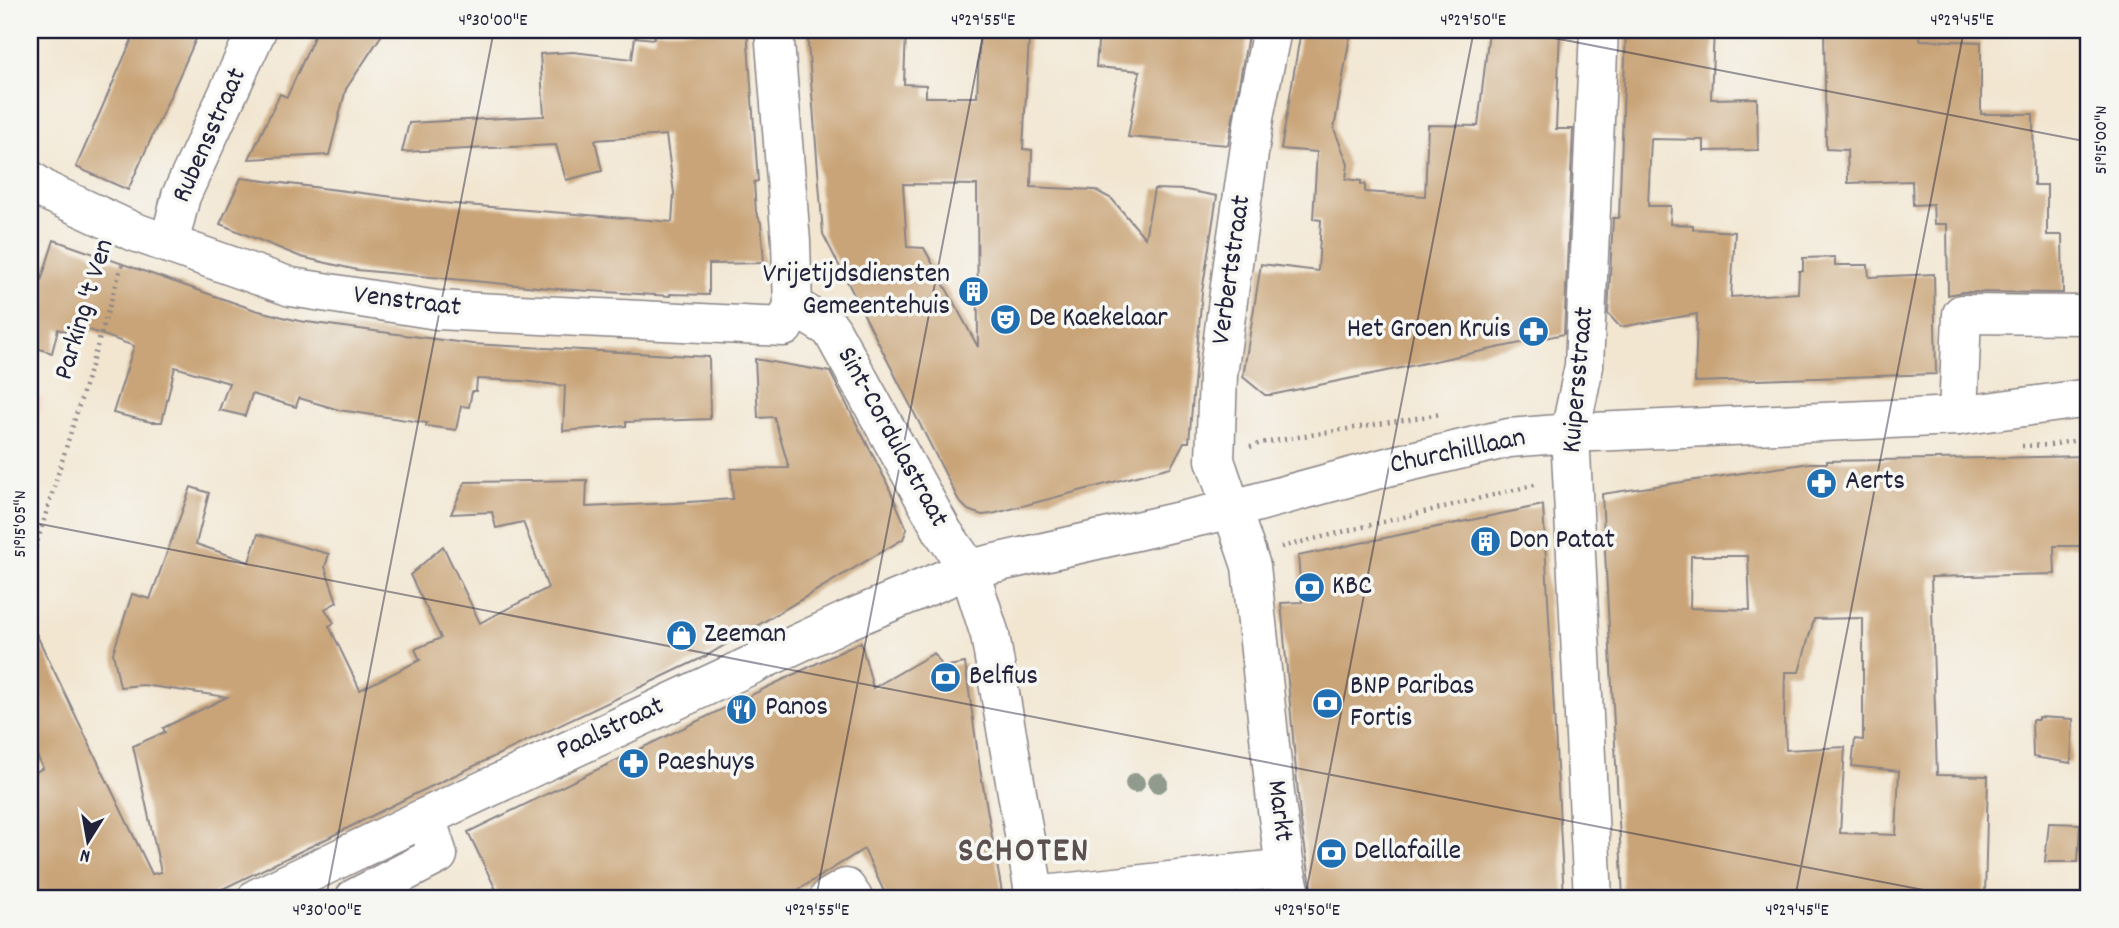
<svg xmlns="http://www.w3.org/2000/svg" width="2119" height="928" font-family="Dekko,sans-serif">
  <rect width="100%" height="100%" fill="#f6f6f2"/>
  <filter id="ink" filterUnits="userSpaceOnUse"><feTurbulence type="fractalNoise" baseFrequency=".0143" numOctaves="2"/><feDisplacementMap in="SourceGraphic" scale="14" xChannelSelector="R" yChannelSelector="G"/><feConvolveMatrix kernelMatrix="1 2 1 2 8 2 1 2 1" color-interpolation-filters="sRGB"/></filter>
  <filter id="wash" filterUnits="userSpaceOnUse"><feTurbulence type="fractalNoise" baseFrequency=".00686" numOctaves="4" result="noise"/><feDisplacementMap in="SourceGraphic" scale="28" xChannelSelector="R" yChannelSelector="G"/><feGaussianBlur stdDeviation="1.57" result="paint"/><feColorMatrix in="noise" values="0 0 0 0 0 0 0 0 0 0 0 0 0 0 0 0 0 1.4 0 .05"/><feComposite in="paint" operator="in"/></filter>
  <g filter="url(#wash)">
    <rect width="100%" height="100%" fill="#f2e6d1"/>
    <path fill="#f4d3c0" d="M 30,393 L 44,399 L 30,448 Z"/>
    <g id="blocks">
      <g fill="#c9a478" fill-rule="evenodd">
        <path d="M 136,30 L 200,30 L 128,190 L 76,167 Z"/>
        <path d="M 317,30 L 385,30 L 346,89 L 329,155 L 249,159 L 280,94 L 287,97 Z"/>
        <path d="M 747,30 L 758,181 L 754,182 L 756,212 L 761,223 L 764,263 L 709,264 L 709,295 L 670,294 L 670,296 L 559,289 L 357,270 L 301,257 L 220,224 L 241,178 L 442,203 L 672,222 L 674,193 L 666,135 L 595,140 L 602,171 L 566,180 L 556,145 L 402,152 L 409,123 L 544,116 L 540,54 L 573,52 L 632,59 L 635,37 L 654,39 L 656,31 Z"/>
        <path d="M 807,30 L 906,30 L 904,84 L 926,85 L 926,97 L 977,97 L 980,31 L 1029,38 L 1023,149 L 1032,150 L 1031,187 L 1095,190 L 1112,199 L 1145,238 L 1154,189 L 1186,190 L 1217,196 L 1202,292 L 1189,442 L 1184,442 L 1171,467 L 992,514 L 982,515 L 973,512 L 968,510 L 959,501 L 823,234 ZM 903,184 L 977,185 L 978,347 L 924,248 L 907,247 Z"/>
        <path d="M 1099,30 L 1249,30 L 1228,145 L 1128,137 L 1140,71 L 1096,67 Z"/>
        <path d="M 1301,30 L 1351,30 L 1334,129 L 1348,164 L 1346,179 L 1361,181 L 1361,185 L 1365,184 L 1365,192 L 1425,196 L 1428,125 L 1478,126 L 1489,30 L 1560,30 L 1556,129 L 1573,129 L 1564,334 L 1271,395 L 1265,395 L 1243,377 L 1261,264 L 1318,271 L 1321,220 L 1313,219 L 1317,152 L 1281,149 Z"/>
        <path d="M 1626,30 L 1714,30 L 1711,99 L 1757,98 L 1758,150 L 1704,151 L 1704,140 L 1651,139 L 1648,206 L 1671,206 L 1670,224 L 1693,225 L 1693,229 L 1735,232 L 1731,297 L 1798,293 L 1799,271 L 1803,271 L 1803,258 L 1835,257 L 1835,265 L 1868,265 L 1869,277 L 1934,274 L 1936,374 L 1695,382 L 1697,314 L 1620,327 L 1608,314 L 1613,218 L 1619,218 Z"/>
        <path d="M 1824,30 L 1921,30 L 1920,40 L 1981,42 L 1981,114 L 2033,114 L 2034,185 L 2047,185 L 2047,235 L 2062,235 L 2063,293 L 1962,292 L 1948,295 L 1947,224 L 1934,224 L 1933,204 L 1913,205 L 1912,181 L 1848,183 L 1847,150 L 1826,149 Z"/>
        <path d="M 54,240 L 255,310 L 299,321 L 472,344 L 709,357 L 710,419 L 626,422 L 626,426 L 563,431 L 565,386 L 523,381 L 477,379 L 476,391 L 472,391 L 469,407 L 461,406 L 456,430 L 426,426 L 427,423 L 339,410 L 299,398 L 296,407 L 252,394 L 245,416 L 219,410 L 229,383 L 175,367 L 162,422 L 151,422 L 113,413 L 134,346 L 73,324 L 71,333 L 58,329 L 52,353 L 30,346 L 30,296 L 36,297 Z"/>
        <path d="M 755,359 L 830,372 L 886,481 L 907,529 L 903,539 L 706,656 L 411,796 L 330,837 L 204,898 L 30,898 L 30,775 L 43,768 L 30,741 L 30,621 L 152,874 L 161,872 L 133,746 L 165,732 L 163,728 L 227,697 L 143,685 L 120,687 L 113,653 L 132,594 L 150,599 L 191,487 L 209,493 L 196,544 L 249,562 L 258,534 L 329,554 L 325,567 L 337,602 L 325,609 L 334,623 L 329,626 L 360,690 L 420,660 L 415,649 L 441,638 L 410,575 L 443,546 L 480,623 L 548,588 L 523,522 L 496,528 L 492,512 L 451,514 L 465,482 L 587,480 L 586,507 L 674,503 L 733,499 L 731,469 L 789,468 L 774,417 L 758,418 Z"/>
        <path d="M 2089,456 L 2089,546 L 2054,546 L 2055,574 L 1931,577 L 1937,775 L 1988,776 L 1985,898 L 1623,898 L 1602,494 L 1810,463 L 1827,463 L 1827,461 ZM 1691,556 L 1748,556 L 1750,610 L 1690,608 ZM 1863,618 L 1863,740 L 1855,739 L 1852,766 L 1899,771 L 1896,835 L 1840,833 L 1845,747 L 1786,750 L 1785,726 L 1784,725 L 1785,672 L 1799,672 L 1814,619 Z"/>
        <path d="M 1543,505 L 1564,898 L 1313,898 L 1300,816 L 1281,603 L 1302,602 L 1298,556 Z"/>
        <path d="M 861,642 L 873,688 L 934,653 L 943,667 L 965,663 L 980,769 L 1003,898 L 887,898 L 864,849 L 785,898 L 500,898 L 468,832 Z"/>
        <path d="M 2038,717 L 2073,719 L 2071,763 L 2033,757 L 2032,720 L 2038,720 Z"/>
        <path d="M 2049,823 L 2080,824 L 2078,862 L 2045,862 Z"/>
      </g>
    </g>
  </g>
  <g filter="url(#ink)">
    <use href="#blocks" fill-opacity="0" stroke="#8a8486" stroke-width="2"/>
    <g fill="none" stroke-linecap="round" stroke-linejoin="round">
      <defs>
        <g id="minor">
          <path d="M 1272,30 L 1255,112 L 1234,256 L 1218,375 L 1215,460 L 1251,566 L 1276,802 L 1285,868 L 1292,898"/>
          <path d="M 30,180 L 46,191 L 132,231 L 291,287 L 437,310 L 784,327 L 793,306 L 791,242 L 774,30"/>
          <path d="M 169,244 L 181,196 L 257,30"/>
          <path d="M 793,306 L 831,329 L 943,532 L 969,569 L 990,635 L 1035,898"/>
          <path d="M 1958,416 L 1962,314 L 2089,315"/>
          <path d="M 1035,896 L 1285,868"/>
          <path d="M 257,898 L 426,817 L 848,620 L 969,569 L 1233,509 L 1391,466 L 1509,438 L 1570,433 L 1958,416 L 2089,398"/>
          <path d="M 355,898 L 438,855 L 426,817"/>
          <path d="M 829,898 L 846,888 L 853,898"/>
          <path d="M 1593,898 L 1570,433 L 1584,366 L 1599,30"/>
        </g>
      </defs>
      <use href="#minor" stroke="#8a8486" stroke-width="41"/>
      <g stroke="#8a8486" stroke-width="4.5" stroke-dasharray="2 5" stroke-linecap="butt">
        <path d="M 2022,446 L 2050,445 L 2089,438"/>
        <path d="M 1250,447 L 1261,443 L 1441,414"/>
        <path d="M 1281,547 L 1538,484"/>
        <path d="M 30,560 L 32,559 L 122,265"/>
      </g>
      <use href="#minor" stroke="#fff" stroke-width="38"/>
    </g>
    <g fill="#909b8e">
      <circle cx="1135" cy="783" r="10"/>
      <circle cx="1158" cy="783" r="10"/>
    </g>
  </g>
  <path fill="none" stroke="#22223b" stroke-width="2" stroke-opacity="0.45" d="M 1513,30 L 2089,142M 30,522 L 1965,898M 326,898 L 494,30M 816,898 L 984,30M 1305,898 L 1474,30M 1795,898 L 1964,30"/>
  <defs>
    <symbol id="building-disc" viewBox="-11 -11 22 22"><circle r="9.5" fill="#1f6fb2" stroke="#f6f6f2"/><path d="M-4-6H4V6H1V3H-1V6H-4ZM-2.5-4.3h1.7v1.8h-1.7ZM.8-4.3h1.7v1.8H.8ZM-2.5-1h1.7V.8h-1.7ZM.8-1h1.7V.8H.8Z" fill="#fff"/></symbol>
    <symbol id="theatre-disc" viewBox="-11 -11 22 22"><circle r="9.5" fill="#1f6fb2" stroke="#f6f6f2"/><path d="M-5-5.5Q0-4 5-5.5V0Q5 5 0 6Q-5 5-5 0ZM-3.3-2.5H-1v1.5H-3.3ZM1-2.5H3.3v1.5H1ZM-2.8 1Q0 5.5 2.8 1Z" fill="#fff"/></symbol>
    <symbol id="pharmacy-disc" viewBox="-11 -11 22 22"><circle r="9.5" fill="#1f6fb2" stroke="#f6f6f2"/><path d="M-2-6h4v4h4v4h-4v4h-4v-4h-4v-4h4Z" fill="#fff"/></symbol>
    <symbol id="bank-disc" viewBox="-11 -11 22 22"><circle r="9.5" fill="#1f6fb2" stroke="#f6f6f2"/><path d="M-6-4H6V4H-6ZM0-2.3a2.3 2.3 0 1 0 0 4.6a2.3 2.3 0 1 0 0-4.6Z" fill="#fff"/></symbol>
    <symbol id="shop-disc" viewBox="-11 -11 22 22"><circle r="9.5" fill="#1f6fb2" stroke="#f6f6f2"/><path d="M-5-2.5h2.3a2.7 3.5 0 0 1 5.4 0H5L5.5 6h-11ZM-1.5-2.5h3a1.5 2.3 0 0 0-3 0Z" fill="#fff"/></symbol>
    <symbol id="restaurant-disc" viewBox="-11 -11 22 22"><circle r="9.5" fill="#1f6fb2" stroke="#f6f6f2"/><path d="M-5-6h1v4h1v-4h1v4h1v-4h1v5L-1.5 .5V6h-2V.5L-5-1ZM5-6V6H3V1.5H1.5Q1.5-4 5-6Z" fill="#fff"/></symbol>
  </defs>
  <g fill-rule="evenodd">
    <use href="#building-disc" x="956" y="274" width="35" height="35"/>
    <use href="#theatre-disc" x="988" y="302" width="35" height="35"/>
    <use href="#pharmacy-disc" x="1516" y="314" width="35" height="35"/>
    <use href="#pharmacy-disc" x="1804" y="466" width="35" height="35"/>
    <use href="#building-disc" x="1468" y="524" width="35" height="35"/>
    <use href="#bank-disc" x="1292" y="570" width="35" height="35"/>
    <use href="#shop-disc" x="664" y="618" width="35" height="35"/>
    <use href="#bank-disc" x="928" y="660" width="35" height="35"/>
    <use href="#bank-disc" x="1310" y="686" width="35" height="35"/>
    <use href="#restaurant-disc" x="724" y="692" width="35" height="35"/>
    <use href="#pharmacy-disc" x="616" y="746" width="35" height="35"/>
    <use href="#bank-disc" x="1314" y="836" width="35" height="35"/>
  </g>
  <g text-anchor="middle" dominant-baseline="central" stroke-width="7" stroke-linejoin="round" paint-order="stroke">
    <g font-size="28" fill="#22223b" stroke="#f6f6f2">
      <text transform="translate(211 136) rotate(-66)">Rubensstraat</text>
      <text transform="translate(1233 270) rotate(-82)">Verbertstraat</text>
      <text transform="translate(407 303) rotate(7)">Venstraat</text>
      <text transform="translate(86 310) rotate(-73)">Parking 't Ven</text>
      <text transform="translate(1580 380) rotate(-85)">Kuipersstraat</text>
      <text transform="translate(891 438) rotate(61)">Sint-Cordulastraat</text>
      <text transform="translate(1458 453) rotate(-12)">Churchilllaan</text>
      <text transform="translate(611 730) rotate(-25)">Paalstraat</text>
      <text transform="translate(1278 811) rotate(83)">Markt</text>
    </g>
    <g font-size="28" fill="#22223b" stroke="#f6f6f2" text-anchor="start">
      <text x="950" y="276" text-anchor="end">Vrijetijdsdiensten<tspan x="950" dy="32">Gemeentehuis</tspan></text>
      <text x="1029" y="320">De Kaekelaar</text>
      <text x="1511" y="331" text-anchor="end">Het Groen Kruis</text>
      <text x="1845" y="483">Aerts</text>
      <text x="1509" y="542">Don Patat</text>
      <text x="1332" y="588">KBC</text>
      <text x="704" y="636">Zeeman</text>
      <text x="969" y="678">Belfius</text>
      <text x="1350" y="688">BNP Paribas<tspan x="1350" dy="32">Fortis</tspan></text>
      <text x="765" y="709">Panos</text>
      <text x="657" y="764">Paeshuys</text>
      <text x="1354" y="853">Dellafaille</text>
    </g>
    <g font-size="35" font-weight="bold" letter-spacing="2" fill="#5c5050" stroke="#f6f6f2">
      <text x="1024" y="853">SCHOTEN</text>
    </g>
  </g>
  <rect width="2119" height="928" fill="none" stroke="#f6f6f2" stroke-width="77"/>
  <g transform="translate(88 841) rotate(191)" stroke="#f6f6f2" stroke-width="5" paint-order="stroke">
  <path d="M0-5L12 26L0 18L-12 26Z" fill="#22223b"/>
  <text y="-10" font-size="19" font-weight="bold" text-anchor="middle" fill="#22223b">N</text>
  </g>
  <rect x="38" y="38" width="2042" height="852" fill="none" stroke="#22223b" stroke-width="2.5"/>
  <g font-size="18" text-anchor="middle" fill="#22223b">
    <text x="493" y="25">4°30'00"E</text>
    <text x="983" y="25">4°29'55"E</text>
    <text x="1473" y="25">4°29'50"E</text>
    <text x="1962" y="25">4°29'45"E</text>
    <text transform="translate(2100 140) rotate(-90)" y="6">51°15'00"N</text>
    <text transform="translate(19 524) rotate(-90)" y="6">51°15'05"N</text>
    <text x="327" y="915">4°30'00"E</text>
    <text x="817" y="915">4°29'55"E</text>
    <text x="1307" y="915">4°29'50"E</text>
    <text x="1797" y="915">4°29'45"E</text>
  </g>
</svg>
